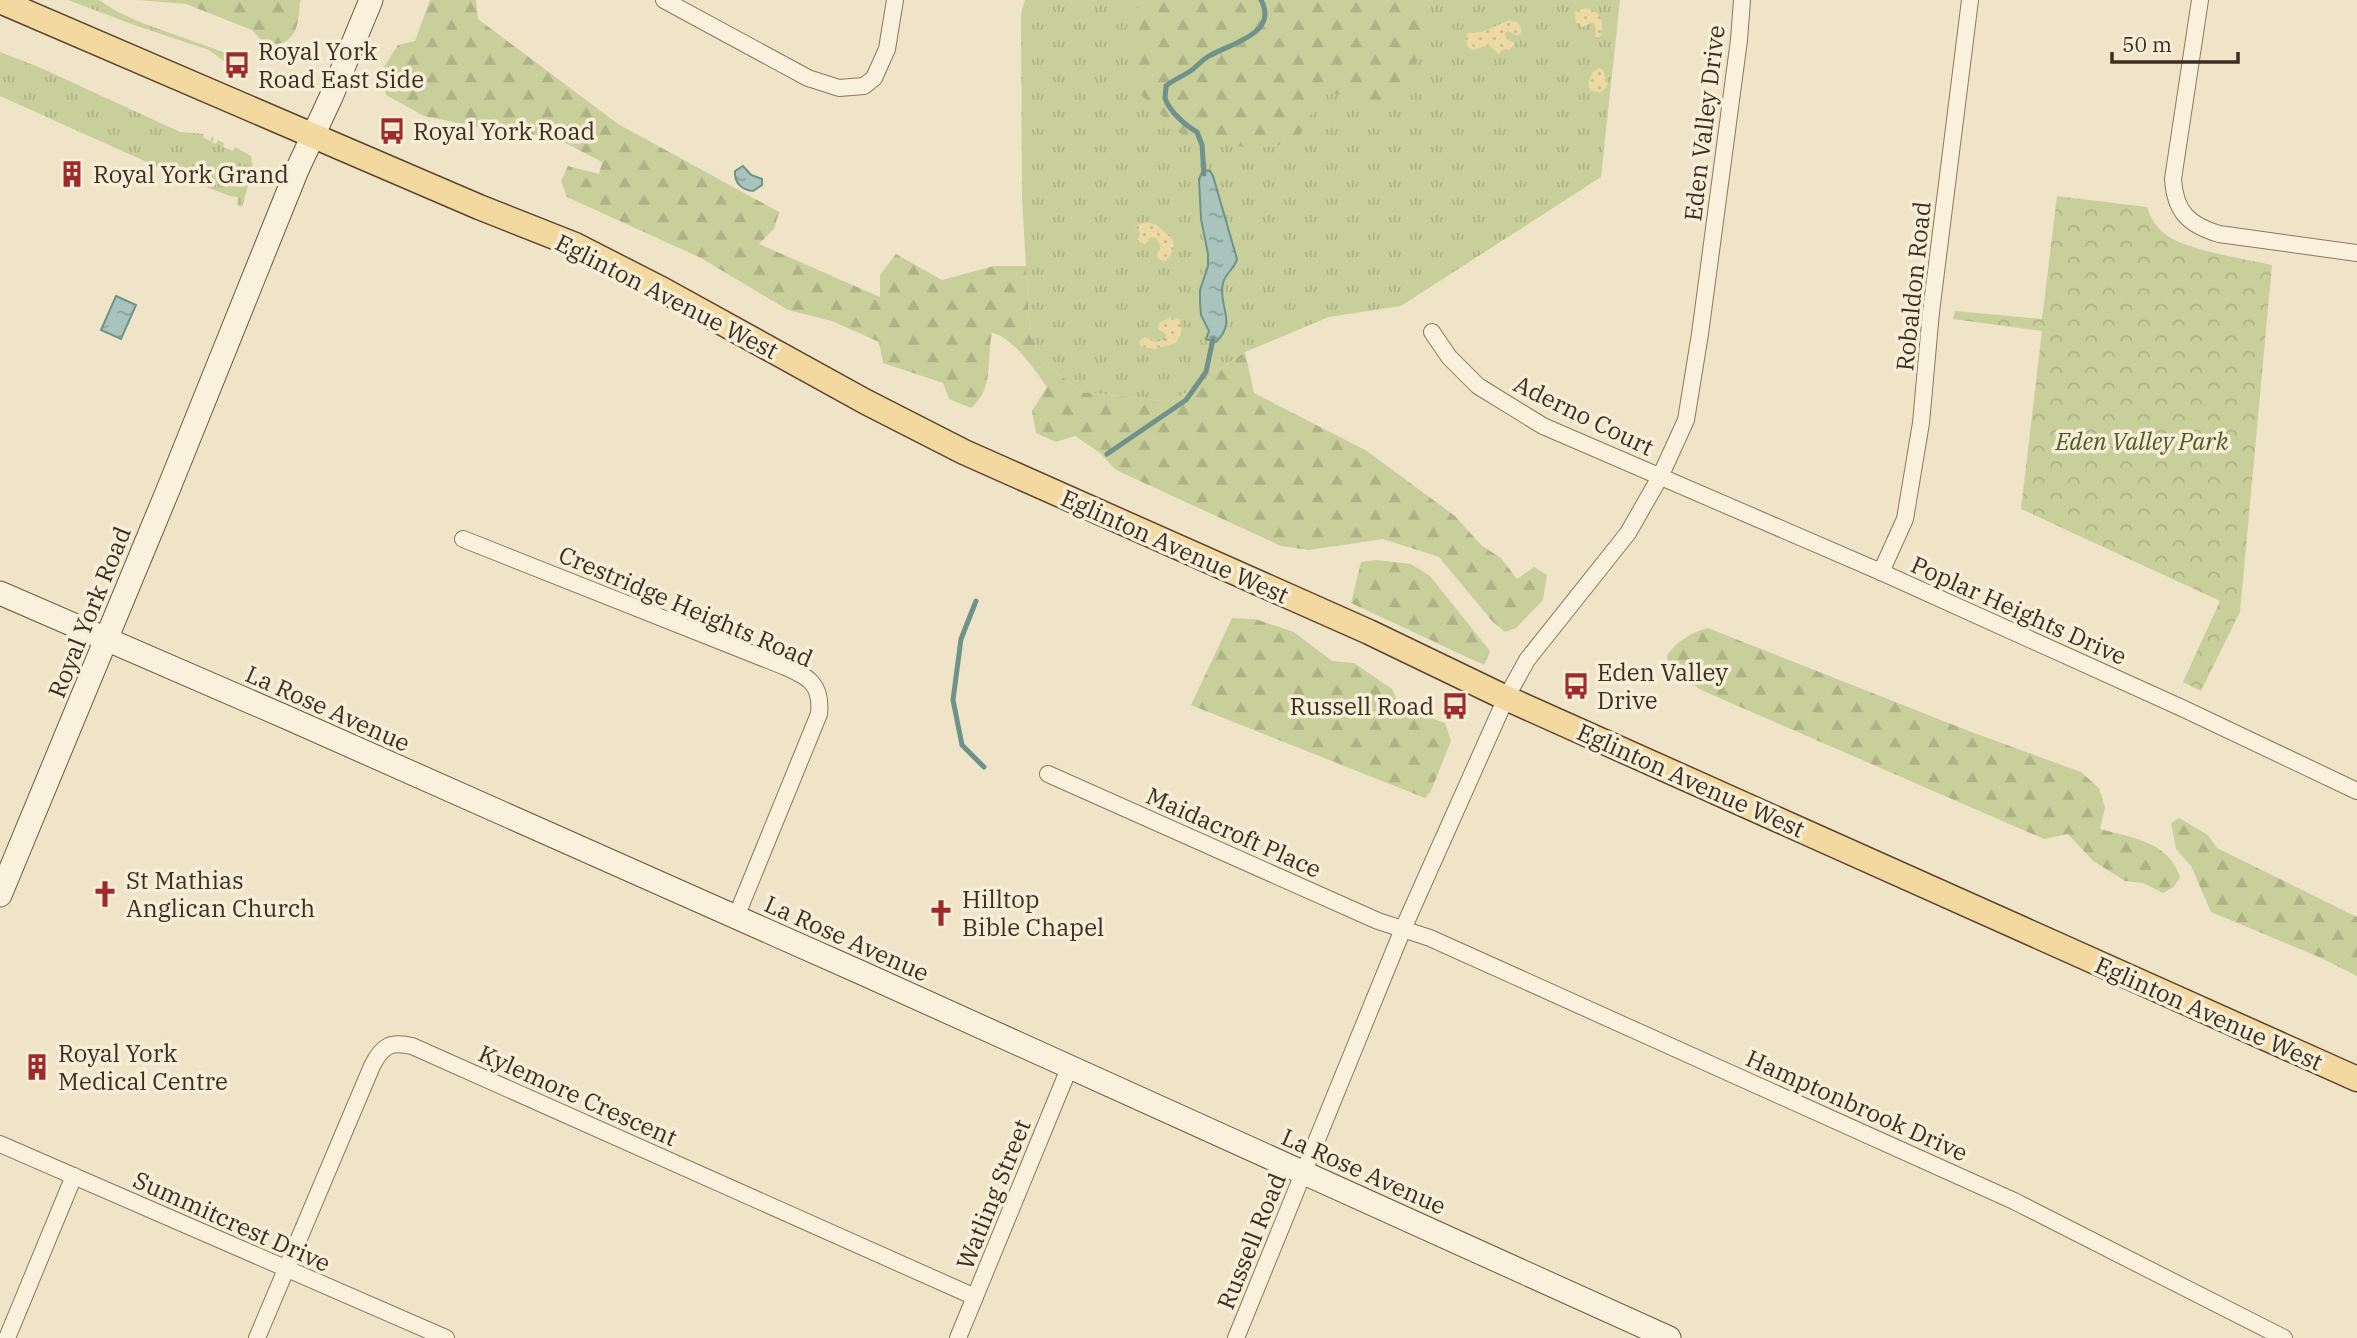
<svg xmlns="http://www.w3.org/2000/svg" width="2357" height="1338" font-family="'IBM Plex Serif',serif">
  <defs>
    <pattern id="grass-tufts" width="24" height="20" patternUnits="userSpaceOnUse" patternTransform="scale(1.75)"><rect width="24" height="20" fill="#c9cf9b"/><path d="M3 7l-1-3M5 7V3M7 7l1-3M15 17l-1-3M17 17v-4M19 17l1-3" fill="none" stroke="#aeb285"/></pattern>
    <pattern id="forest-firs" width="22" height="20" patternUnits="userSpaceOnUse" patternTransform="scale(1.75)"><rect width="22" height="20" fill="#c9cf9b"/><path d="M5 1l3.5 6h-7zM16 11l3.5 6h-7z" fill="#aeb285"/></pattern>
    <pattern id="sand-dots" width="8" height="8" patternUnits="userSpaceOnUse" patternTransform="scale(1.75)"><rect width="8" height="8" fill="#ecd9a5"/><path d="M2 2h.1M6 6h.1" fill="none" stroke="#cbbb8e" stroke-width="1.8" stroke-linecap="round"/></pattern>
    <pattern id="park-crowns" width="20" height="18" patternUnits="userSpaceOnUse" patternTransform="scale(1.75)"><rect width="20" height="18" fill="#c9cf9b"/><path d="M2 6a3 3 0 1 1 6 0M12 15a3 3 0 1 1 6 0" fill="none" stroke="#aeb285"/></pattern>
    <pattern id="water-ripples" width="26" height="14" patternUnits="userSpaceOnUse" patternTransform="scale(1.75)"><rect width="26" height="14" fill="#a9c4bc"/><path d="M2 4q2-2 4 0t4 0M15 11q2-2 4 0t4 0" fill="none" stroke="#8ba098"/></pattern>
  </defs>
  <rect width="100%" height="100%" fill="#f0e4c8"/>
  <g fill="url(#grass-tufts)">
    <path d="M 68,0 L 99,0 L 118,12 L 142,23 L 229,54 L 226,63 L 209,50 L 134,25 Z"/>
    <path d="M 1025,0 L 1620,0 L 1601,177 L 1401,306 L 1329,317 L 1245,352 L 1172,402 L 1082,392 L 1041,361 L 1034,347 L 1030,336 L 1022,199 L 1021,14 Z"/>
    <path d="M 0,52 L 41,68 L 180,132 L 204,134 L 203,137 L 210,141 L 212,137 L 214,138 L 212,142 L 216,144 L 218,140 L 224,143 L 223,147 L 233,151 L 235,147 L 251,156 L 253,169 L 242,207 L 237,205 L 238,197 L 230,196 L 180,177 L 0,96 Z"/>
  </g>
  <g fill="url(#forest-firs)">
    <path d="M 138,0 L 302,0 L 300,1 C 298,27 297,46 266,45 L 252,30 L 186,4 Z"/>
    <path d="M 430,0 L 476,0 L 478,19 L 618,124 L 779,212 L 774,229 L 759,244 L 880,297 L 880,275 L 896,254 L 942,280 L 994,266 L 1026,266 L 1030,336 L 1041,361 L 1082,392 L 1172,402 L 1245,352 L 1254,393 L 1367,451 L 1455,516 L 1481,545 L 1501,558 L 1517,579 L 1534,567 L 1547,575 L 1543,600 L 1516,628 L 1505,632 L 1492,621 L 1439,557 L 1383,539 L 1309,550 L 1281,546 L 1116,470 L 1100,453 L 1075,436 L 1056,442 L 1036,433 L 1032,411 L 1047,387 C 1035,370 1013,337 992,333 C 986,359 995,388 971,408 L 949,399 L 943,383 L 883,363 L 879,342 L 832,321 L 788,310 L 701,258 L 567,197 L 561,181 L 568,166 L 599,174 L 602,162 L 554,137 L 498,131 L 424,116 L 386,95 L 382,70 L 398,45 L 415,41 Z"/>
    <path d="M 1143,0 L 1419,0 L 1437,24 L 1412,69 L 1381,101 L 1322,92 L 1297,141 L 1257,149 L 1184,137 L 1131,85 L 1135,11 Z"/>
    <path d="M 1377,560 L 1411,564 L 1430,576 L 1490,651 L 1484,665 L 1351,603 L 1361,562 Z"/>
    <path d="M 1232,618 L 1255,619 L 1294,632 L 1332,661 L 1354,663 L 1392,689 L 1400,707 L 1445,723 L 1451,741 L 1431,791 L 1425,798 L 1191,705 Z"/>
    <path d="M 1708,628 L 1974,733 L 2081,772 L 2099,788 L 2105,808 L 2100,829 C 2131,837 2169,842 2180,877 L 2174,887 L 2163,893 L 2143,883 L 2125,881 L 2093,861 L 2068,834 L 2044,839 L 1701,690 L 1669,668 L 1667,655 C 1678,641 1690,633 1708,628 Z"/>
    <path d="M 2179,818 L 2208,835 L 2217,848 L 2357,917 L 2357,976 L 2319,957 L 2211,912 L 2191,866 L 2176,849 L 2171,823 Z"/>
  </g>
  <g fill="url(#sand-dots)">
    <path d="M 1585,8 C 1602,11 1605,22 1600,37 L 1595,37 L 1596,28 L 1592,22 L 1583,27 L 1576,23 L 1575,12 Z"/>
    <path d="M 1509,20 L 1518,23 L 1522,31 L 1518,36 L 1508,31 L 1505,33 L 1506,39 L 1515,43 L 1510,50 L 1504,49 L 1498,54 L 1489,45 L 1473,50 L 1468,47 L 1465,38 L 1468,33 L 1482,32 Z"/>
    <path d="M 1599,68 L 1603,70 L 1608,84 L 1602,92 C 1583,95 1586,74 1599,68 Z"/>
    <path d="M 1146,222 L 1157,225 L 1173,240 L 1174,249 L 1166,261 L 1160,260 L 1157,257 L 1157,253 L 1161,246 L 1156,238 L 1151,237 L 1145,244 L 1137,241 L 1140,233 L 1135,226 Z"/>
    <path d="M 1172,317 L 1179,319 C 1184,327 1181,336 1176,343 L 1156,349 L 1141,347 L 1139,341 L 1145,337 L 1157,342 L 1165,339 L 1166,334 L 1158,329 L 1159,323 Z"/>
  </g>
  <path fill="url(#park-crowns)" d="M 2057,196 L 2147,207 C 2151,218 2155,226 2165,234 C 2184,250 2246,259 2272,265 L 2240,612 L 2201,691 L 2183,682 L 2220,601 L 2021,509 L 2042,331 L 1953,319 L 1955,311 L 2042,319 Z"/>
  <g fill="url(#water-ripples)" stroke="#6f938a" stroke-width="2">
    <path d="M 743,166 L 751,175 L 762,179 L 762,185 L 753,191 C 742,190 734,183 735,171 Z"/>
    <path d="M 1203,170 L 1210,171 L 1213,176 L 1237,259 C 1235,268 1225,274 1223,283 C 1217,305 1238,321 1216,342 L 1206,339 L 1209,331 L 1201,315 L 1200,302 L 1200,290 L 1208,266 L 1208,254 L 1201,219 L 1199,179 Z"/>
    <path d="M 116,296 L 136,305 L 121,339 L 101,330 Z"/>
  </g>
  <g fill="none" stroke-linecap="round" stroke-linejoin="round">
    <g stroke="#6f938a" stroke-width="5">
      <path d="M 1204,174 L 1202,145 L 1197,132 C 1186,126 1169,111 1165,98 C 1165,97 1166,88 1166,86 C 1173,80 1181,77 1189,72 C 1197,67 1202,59 1211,55 C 1232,43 1279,33 1261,0"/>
      <path d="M 1107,454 L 1186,400 L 1206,372 L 1213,339"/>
      <path d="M 976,601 L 961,639 L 953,700 L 962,745 L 984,767"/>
    </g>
    <defs>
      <g id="street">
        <path d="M 664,0 L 808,78 L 839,88 L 864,86 L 874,78 L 887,49 L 895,0"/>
        <path d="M 2200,0 L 2173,179 C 2175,212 2189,225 2219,234 L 2357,253"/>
        <path d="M 1432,332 L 1449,357 L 1478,386 L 1543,426 L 1881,572 L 2182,708 L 2357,791"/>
        <path d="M 463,539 L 783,666 C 809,677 822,684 819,714 L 736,917"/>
        <path d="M 1881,572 L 1905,519 L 1921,423 L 1931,312 L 1970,0"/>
        <path d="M 1048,774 L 1378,921 L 1430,938 L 2014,1201 L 2284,1338"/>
        <path d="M 0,1144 L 446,1338"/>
        <path d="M 7,1338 L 74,1176"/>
        <path d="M 257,1338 L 372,1066 C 382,1046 390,1041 412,1046 L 975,1297"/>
        <path d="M 958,1338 L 1070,1066"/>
        <path d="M 1236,1338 L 1403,929 L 1506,698 L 1527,660 L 1628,533 L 1660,477 L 1686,420 L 1700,334 L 1739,40 L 1742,0"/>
      </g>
      <g id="secondary">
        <path d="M 0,593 L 288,718 L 862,973 L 1669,1338"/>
        <path d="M 0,895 L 168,490 L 297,170 L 331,97 L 371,0"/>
      </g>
      <path id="primary" d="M 0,1 L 479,207 L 575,245 L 663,290 L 866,402 L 964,452 L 1369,632 L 1506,698 L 2357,1079"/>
    </defs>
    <use href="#street" stroke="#8d765c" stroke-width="18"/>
    <use href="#secondary" stroke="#6f573f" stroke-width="25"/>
    <use href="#primary" stroke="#5b4430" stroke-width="27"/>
    <use href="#street" stroke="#faf1dc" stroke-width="16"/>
    <use href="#secondary" stroke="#faf1dc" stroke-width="23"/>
    <use href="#primary" stroke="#f3d9a0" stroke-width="24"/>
  </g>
  <defs>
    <symbol id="bus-bare" viewBox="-9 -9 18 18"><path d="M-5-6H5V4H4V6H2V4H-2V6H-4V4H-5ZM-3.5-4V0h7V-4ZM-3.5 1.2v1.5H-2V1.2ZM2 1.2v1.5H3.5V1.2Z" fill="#9e2a2b" stroke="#f7eed8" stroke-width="2.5" paint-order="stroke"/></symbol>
    <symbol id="building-bare" viewBox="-9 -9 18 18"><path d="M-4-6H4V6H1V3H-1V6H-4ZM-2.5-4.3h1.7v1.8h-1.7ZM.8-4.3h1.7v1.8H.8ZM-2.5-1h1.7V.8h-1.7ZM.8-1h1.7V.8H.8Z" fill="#9e2a2b" stroke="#f7eed8" stroke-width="2.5" paint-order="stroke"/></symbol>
    <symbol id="church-bare" viewBox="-9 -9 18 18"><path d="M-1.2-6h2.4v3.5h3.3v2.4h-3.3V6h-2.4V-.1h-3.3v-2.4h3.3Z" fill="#9e2a2b" stroke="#f7eed8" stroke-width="2.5" paint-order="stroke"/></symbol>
  </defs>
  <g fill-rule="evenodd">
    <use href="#bus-bare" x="218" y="46" width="38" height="38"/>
    <use href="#bus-bare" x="373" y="112" width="38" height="38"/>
    <use href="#building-bare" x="53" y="155" width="38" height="38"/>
    <use href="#bus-bare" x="1557" y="667" width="38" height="38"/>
    <use href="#bus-bare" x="1436" y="687" width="38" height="38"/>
    <use href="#church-bare" x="86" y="875" width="38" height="38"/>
    <use href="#church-bare" x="922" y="894" width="38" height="38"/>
    <use href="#building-bare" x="18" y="1048" width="38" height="38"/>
  </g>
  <g text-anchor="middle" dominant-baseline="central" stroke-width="7" stroke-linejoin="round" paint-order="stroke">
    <g font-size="24" fill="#3d2e20" stroke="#f7eed8" text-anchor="start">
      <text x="258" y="51">Royal York<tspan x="258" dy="28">Road East Side</tspan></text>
      <text x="413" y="131">Royal York Road</text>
      <text x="93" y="174">Royal York Grand</text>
      <text x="1597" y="672">Eden Valley<tspan x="1597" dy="28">Drive</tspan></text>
      <text x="1434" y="706" text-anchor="end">Russell Road</text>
      <text x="126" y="880">St Mathias<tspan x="126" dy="28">Anglican Church</tspan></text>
      <text x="962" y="899">Hilltop<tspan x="962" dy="28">Bible Chapel</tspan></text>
      <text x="58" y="1053">Royal York<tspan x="58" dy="28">Medical Centre</tspan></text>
    </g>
    <g font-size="24" fill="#3d2e20" stroke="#f7eed8">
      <text transform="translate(1704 123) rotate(-83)">Eden Valley Drive</text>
      <text transform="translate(1913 286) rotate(-84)">Robaldon Road</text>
      <text transform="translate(667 296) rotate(27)">Eglinton Avenue West</text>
      <text transform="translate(1584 415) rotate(26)">Aderno Court</text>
      <text transform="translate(1175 546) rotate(24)">Eglinton Avenue West</text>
      <text transform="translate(686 606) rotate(23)">Crestridge Heights Road</text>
      <text transform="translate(2019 610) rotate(24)">Poplar Heights Drive</text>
      <text transform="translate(89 612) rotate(-68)">Royal York Road</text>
      <text transform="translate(328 708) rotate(24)">La Rose Avenue</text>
      <text transform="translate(1691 780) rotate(24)">Eglinton Avenue West</text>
      <text transform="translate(1234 832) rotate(24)">Maidacroft Place</text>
      <text transform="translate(847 938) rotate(24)">La Rose Avenue</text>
      <text transform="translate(2209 1013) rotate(24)">Eglinton Avenue West</text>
      <text transform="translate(578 1095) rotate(24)">Kylemore Crescent</text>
      <text transform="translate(1857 1105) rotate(24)">Hamptonbrook Drive</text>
      <text transform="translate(1364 1171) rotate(24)">La Rose Avenue</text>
      <text transform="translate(993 1194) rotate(-68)">Watling Street</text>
      <text transform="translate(232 1221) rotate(24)">Summitcrest Drive</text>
      <text transform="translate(1251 1241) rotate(-68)">Russell Road</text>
    </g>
    <g font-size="24" font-style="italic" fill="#4d5a26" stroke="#f7eed8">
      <text x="2142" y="441">Eden Valley Park</text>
    </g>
  </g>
  <path d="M2112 52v10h126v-10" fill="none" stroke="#3d2e20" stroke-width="3.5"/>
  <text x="2122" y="52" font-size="21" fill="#3d2e20" stroke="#f7eed8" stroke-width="5" paint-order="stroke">50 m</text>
</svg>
